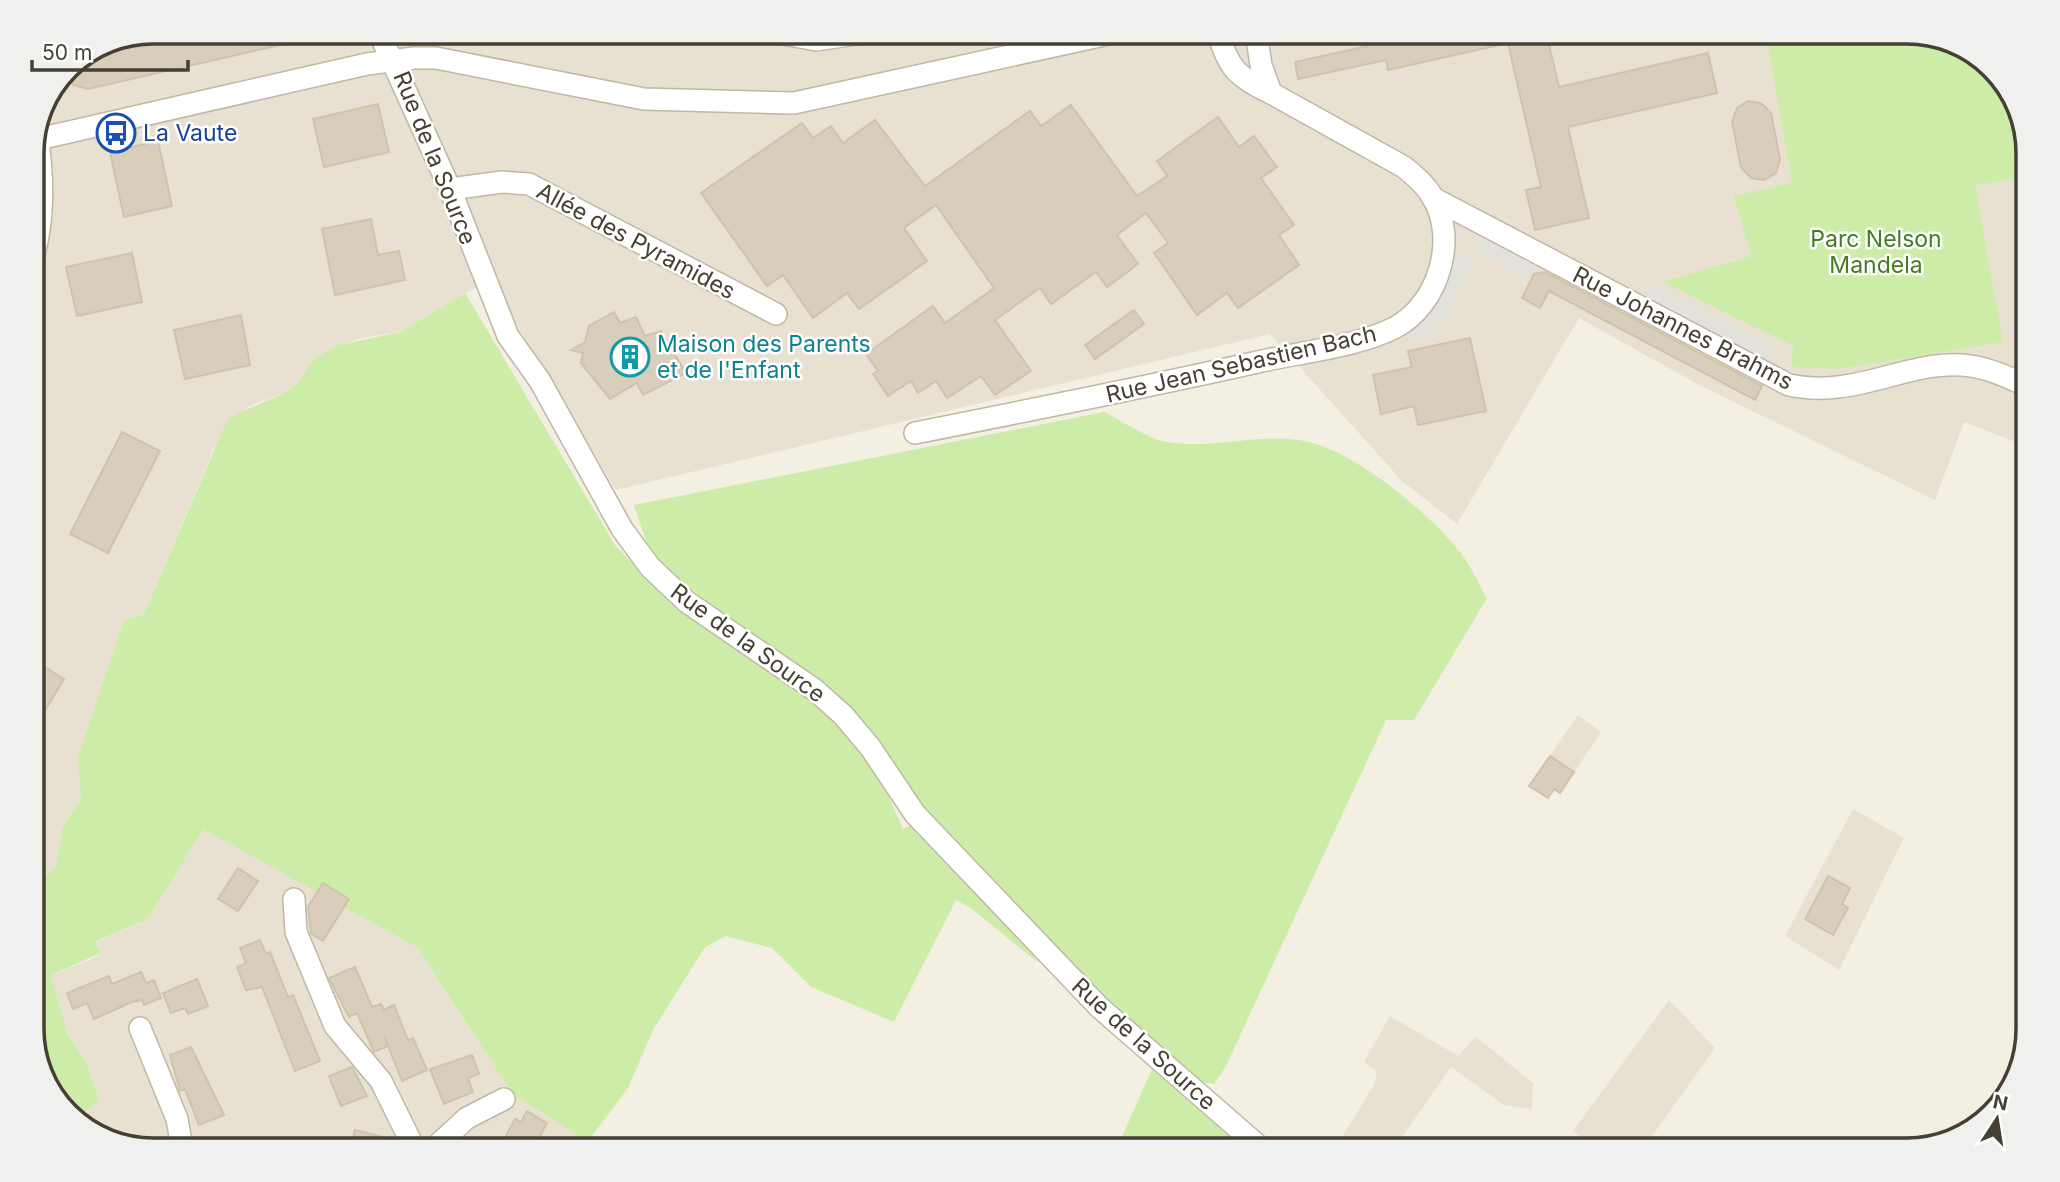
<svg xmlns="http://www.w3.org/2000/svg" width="2060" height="1182" font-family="Inter,sans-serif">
  <rect width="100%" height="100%" fill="#f3efe3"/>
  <g fill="#e8e1d1">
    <path d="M 153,32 L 1907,32 L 1967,48 L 2012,92 L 2028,146 L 2028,447 L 1964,422 L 1935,500 L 1701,386 L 1579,318 L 1457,524 L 1402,481 L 1270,334 L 616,490 L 518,327 L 494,280 L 465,293 L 400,332 L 357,339 L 315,358 L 297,384 L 284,393 L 249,406 L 215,446 L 144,614 L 124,621 L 78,757 L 81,798 L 62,828 L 56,866 L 32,890 L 32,146 L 67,67 L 107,41 Z"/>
    <path d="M 1578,715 L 1601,732 L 1560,793 L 1553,790 L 1548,798 L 1529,786 Z"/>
    <path d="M 1853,809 L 1904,838 L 1839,970 L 1785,936 Z"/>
    <path d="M 203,828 L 418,948 L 513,1095 L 604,1150 L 153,1150 L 93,1134 L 78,1120 L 99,1100 L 86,1062 L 68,1035 L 51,975 L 92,959 L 101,953 L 95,943 L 148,919 Z"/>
    <path d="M 1669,1000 L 1715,1048 L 1642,1150 L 1597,1150 L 1573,1131 Z"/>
    <path d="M 1390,1016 L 1458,1056 L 1476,1037 L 1533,1083 L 1532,1109 L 1504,1105 L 1451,1067 L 1393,1150 L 1334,1150 L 1374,1085 L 1377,1071 L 1364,1062 Z"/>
  </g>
  <g fill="#cdeca8">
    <path d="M 1766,32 L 1907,32 L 1967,48 L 2012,92 L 2028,177 L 1975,185 L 2003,342 L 1839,369 L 1791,367 L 1794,346 L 1663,282 L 1751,256 L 1734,196 L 1792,183 Z"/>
    <path d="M 465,293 L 615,545 L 656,588 L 696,620 L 804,692 L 835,719 L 878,772 L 903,829 L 911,825 L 1030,948 L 1037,962 L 971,908 L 956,900 L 894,1022 L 811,987 L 772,948 L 726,936 L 705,947 L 653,1030 L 628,1088 L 588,1141 L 513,1095 L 418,948 L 203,829 L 148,919 L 95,942 L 101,953 L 51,975 L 68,1035 L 86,1062 L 99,1100 L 78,1120 L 48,1090 L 32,1036 L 32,890 L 56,866 L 62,828 L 81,798 L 78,757 L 124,621 L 144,614 L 228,418 L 284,393 L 297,384 L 315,358 L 339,345 L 400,332 Z"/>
    <path d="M 1104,412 C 1123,421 1146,438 1167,442 C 1212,450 1260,432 1305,441 C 1355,451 1429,513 1460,552 C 1471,566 1478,583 1487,598 L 1414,720 L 1386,720 L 1226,1066 L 1214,1084 L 1203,1082 L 1102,1002 L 935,829 L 905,786 L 728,618 L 652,558 L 634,505 Z"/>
    <path d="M 1152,1069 L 1245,1150 L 1116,1150 Z"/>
  </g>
  <g fill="#e3e1dc">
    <path d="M 1489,226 L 1542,255 L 1527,280 L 1477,250 Z"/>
    <path d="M 1442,251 L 1472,256 L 1458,296 L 1449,312 L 1429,338 L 1411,341 L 1407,319 Z"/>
    <path d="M 1651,283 L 1772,346 L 1760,371 L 1638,307 Z"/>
  </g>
  <g fill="#d9cdbb" stroke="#d1c2ab" stroke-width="2">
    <path d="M 153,32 L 310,32 L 311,38 L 88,89 L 73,85 L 70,76 L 78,60 L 107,41 Z"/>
    <path d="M 1380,32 L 1546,32 L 1559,87 L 1708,53 L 1717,93 L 1568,127 L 1589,218 L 1535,230 L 1526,190 L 1541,187 L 1508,43 L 1388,70 L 1386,60 L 1298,79 L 1295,62 L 1382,43 Z"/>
    <path d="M 1748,101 L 1761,103 L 1771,113 L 1780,159 L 1776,173 L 1764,180 L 1751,178 L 1741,167 L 1732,122 L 1737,108 Z"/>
    <path d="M 378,104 L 389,152 L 324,167 L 313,119 Z"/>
    <path d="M 1071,105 L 1137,196 L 1167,176 L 1157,161 L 1218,117 L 1239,147 L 1254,136 L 1277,167 L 1261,178 L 1294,225 L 1279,235 L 1299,265 L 1238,308 L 1227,293 L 1197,315 L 1154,253 L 1168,243 L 1146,213 L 1117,235 L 1138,264 L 1107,287 L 1096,272 L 1051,304 L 1040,288 L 995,320 L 1031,371 L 995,395 L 981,376 L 947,398 L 936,381 L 918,393 L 911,381 L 888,396 L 873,374 L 878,371 L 866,354 L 933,306 L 945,323 L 994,288 L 936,205 L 904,228 L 927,261 L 859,309 L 847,293 L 813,318 L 783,275 L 767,286 L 701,193 L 802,123 L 813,138 L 831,126 L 843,143 L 875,120 L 925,186 L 1030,111 L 1041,126 Z"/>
    <path d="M 158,141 L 172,206 L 124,217 L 110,152 Z"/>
    <path d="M 371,219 L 378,255 L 399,251 L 405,280 L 335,295 L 322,229 Z"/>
    <path d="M 132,253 L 142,302 L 77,316 L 66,267 Z"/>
    <path d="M 1545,272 L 1762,386 L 1755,400 L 1549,291 L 1540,308 L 1522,298 L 1534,274 Z"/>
    <path d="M 1134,310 L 1144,324 L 1095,359 L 1085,345 Z"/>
    <path d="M 614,312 L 620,323 L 636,317 L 645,336 L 661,331 L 686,373 L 643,395 L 637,383 L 610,399 L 581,363 L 583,353 L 571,350 L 585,342 L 589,326 Z"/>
    <path d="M 241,315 L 250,365 L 185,379 L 174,330 Z"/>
    <path d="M 1470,338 L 1486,411 L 1418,425 L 1414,406 L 1381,414 L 1373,375 L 1412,367 L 1408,351 Z"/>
    <path d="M 122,432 L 160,451 L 108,553 L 70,534 Z"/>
    <path d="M 32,659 L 64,679 L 32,732 Z"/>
    <path d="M 1550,756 L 1574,772 L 1560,793 L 1554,789 L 1548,798 L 1529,786 Z"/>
    <path d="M 238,868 L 258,881 L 238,911 L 218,899 Z"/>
    <path d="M 1828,876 L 1850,888 L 1842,904 L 1848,908 L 1833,935 L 1805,919 Z"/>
    <path d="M 323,883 L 349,899 L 323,941 L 311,934 L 308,907 Z"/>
    <path d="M 260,940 L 266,954 L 270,952 L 288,997 L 293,995 L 320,1061 L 295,1071 L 262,987 L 246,990 L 237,967 L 246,963 L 240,948 Z"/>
    <path d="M 355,967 L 372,1007 L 381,1004 L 384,1010 L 394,1005 L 408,1040 L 413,1038 L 427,1070 L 402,1081 L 384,1036 L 388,1046 L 374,1052 L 357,1013 L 349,1017 L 329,978 Z"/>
    <path d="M 141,972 L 146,983 L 154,980 L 161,998 L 144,1005 L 142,1000 L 132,1002 L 94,1019 L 87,1003 L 73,1009 L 67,993 L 109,976 L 112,984 Z"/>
    <path d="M 197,979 L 208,1006 L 188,1014 L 185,1008 L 171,1013 L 163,993 Z"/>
    <path d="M 191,1047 L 224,1115 L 199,1125 L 185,1089 L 180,1091 L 170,1055 Z"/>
    <path d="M 472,1055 L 479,1074 L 468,1078 L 473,1092 L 444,1104 L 430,1069 Z"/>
    <path d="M 352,1067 L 367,1096 L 341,1106 L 329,1076 Z"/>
    <path d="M 527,1111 L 547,1123 L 532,1151 L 498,1151 L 515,1119 L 521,1122 Z"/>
    <path d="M 355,1130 L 395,1140 L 401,1151 L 350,1151 Z"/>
  </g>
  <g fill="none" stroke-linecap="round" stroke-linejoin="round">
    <defs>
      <g id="minor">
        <path d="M 379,32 L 450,189 L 508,336 L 540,381 L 622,529 L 650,567 L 687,602 L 815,690 L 843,715 L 870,747 L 915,814 L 1099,1007 L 1263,1150"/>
        <path d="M 773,32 L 816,40 L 869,32"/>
        <path d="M 1218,32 C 1228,68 1237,77 1271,93 L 1261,65 L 1256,32"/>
        <path d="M 34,140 L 367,64 L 414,58 L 436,58 L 644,99 L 794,103 L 1118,32"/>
        <path d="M 450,189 L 502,182 L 529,184 L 776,314"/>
        <path d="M 1433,198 L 1789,385 C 1854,399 1903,362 1961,365 C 1985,366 2007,377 2028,386"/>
        <path d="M 32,261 C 45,219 43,176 37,133"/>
        <path d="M 915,433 C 1031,410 1147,387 1262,361 C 1303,352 1360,346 1396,327 C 1438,304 1458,240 1433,198 C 1426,185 1415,176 1404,167 L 1271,93"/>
        <path d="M 294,899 L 296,932 L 335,1026 L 381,1081 L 415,1150"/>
        <path d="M 140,1028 L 177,1119 L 182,1147"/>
        <path d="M 152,1150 L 182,1147 L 199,1150"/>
        <path d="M 432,1150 L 467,1118 L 504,1099"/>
      </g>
    </defs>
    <use href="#minor" stroke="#c0b7a5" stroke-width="24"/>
    <use href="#minor" stroke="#fff" stroke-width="21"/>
  </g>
  <defs>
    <symbol id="bus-ring" viewBox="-11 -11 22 22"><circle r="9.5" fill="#fff" stroke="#1a4fb4" stroke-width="1.5"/><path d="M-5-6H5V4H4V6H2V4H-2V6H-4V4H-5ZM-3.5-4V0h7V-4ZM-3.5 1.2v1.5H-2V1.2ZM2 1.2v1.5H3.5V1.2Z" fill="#1a4fb4"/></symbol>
    <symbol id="building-ring" viewBox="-11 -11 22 22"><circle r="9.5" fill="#fff" stroke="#0f9aa8" stroke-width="1.5"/><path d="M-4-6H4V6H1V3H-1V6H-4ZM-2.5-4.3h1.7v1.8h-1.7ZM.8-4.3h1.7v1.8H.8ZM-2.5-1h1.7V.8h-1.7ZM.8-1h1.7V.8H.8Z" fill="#0f9aa8"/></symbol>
  </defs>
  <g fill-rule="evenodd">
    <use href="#bus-ring" x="94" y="111" width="44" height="44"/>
    <use href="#building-ring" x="608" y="335" width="44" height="44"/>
  </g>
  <g text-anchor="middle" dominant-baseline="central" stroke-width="5" stroke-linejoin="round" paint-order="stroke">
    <g font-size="23" fill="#164399" stroke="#fff" text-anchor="start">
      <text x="143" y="133">La Vaute</text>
    </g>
    <g font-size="23" fill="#463f33" stroke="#fff">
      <text transform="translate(435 158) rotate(68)">Rue de la Source</text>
      <text transform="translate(636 241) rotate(28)">Allée des Pyramides</text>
      <text transform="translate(1683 328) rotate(27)">Rue Johannes Brahms</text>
      <text transform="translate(1241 364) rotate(-13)">Rue Jean Sebastien Bach</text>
      <text transform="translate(748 643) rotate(36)">Rue de la Source</text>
      <text transform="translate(1144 1044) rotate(42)">Rue de la Source</text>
    </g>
    <g font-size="23" fill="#447c21" stroke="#fff">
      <text x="1876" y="239">Parc Nelson<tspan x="1876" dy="26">Mandela</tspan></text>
    </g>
    <g font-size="23" fill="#0d838f" stroke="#fff" text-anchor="start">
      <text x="657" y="344">Maison des Parents<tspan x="657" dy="26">et de l'Enfant</tspan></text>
    </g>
  </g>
  <path d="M0 0H2060V1182H0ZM153 44H1907A109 109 0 0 1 2016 153V1029A109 109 0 0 1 1907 1138H153A109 109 0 0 1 44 1029V153A109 109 0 0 1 153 44Z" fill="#f0f0ef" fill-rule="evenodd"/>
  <path fill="none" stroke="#463f33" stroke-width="3.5" d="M153 44H1907A109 109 0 0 1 2016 153V1029A109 109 0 0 1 1907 1138H153A109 109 0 0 1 44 1029V153A109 109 0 0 1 153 44Z"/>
  <g transform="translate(1997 1119) rotate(12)" stroke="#ffffff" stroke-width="5" paint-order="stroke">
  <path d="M0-5L12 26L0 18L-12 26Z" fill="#463f33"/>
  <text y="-10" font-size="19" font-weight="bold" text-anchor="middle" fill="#463f33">N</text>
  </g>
  <path d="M32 60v10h156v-10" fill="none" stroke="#463f33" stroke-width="3.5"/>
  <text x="42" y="60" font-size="21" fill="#463f33" stroke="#ffffff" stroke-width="5" paint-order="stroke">50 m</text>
</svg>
